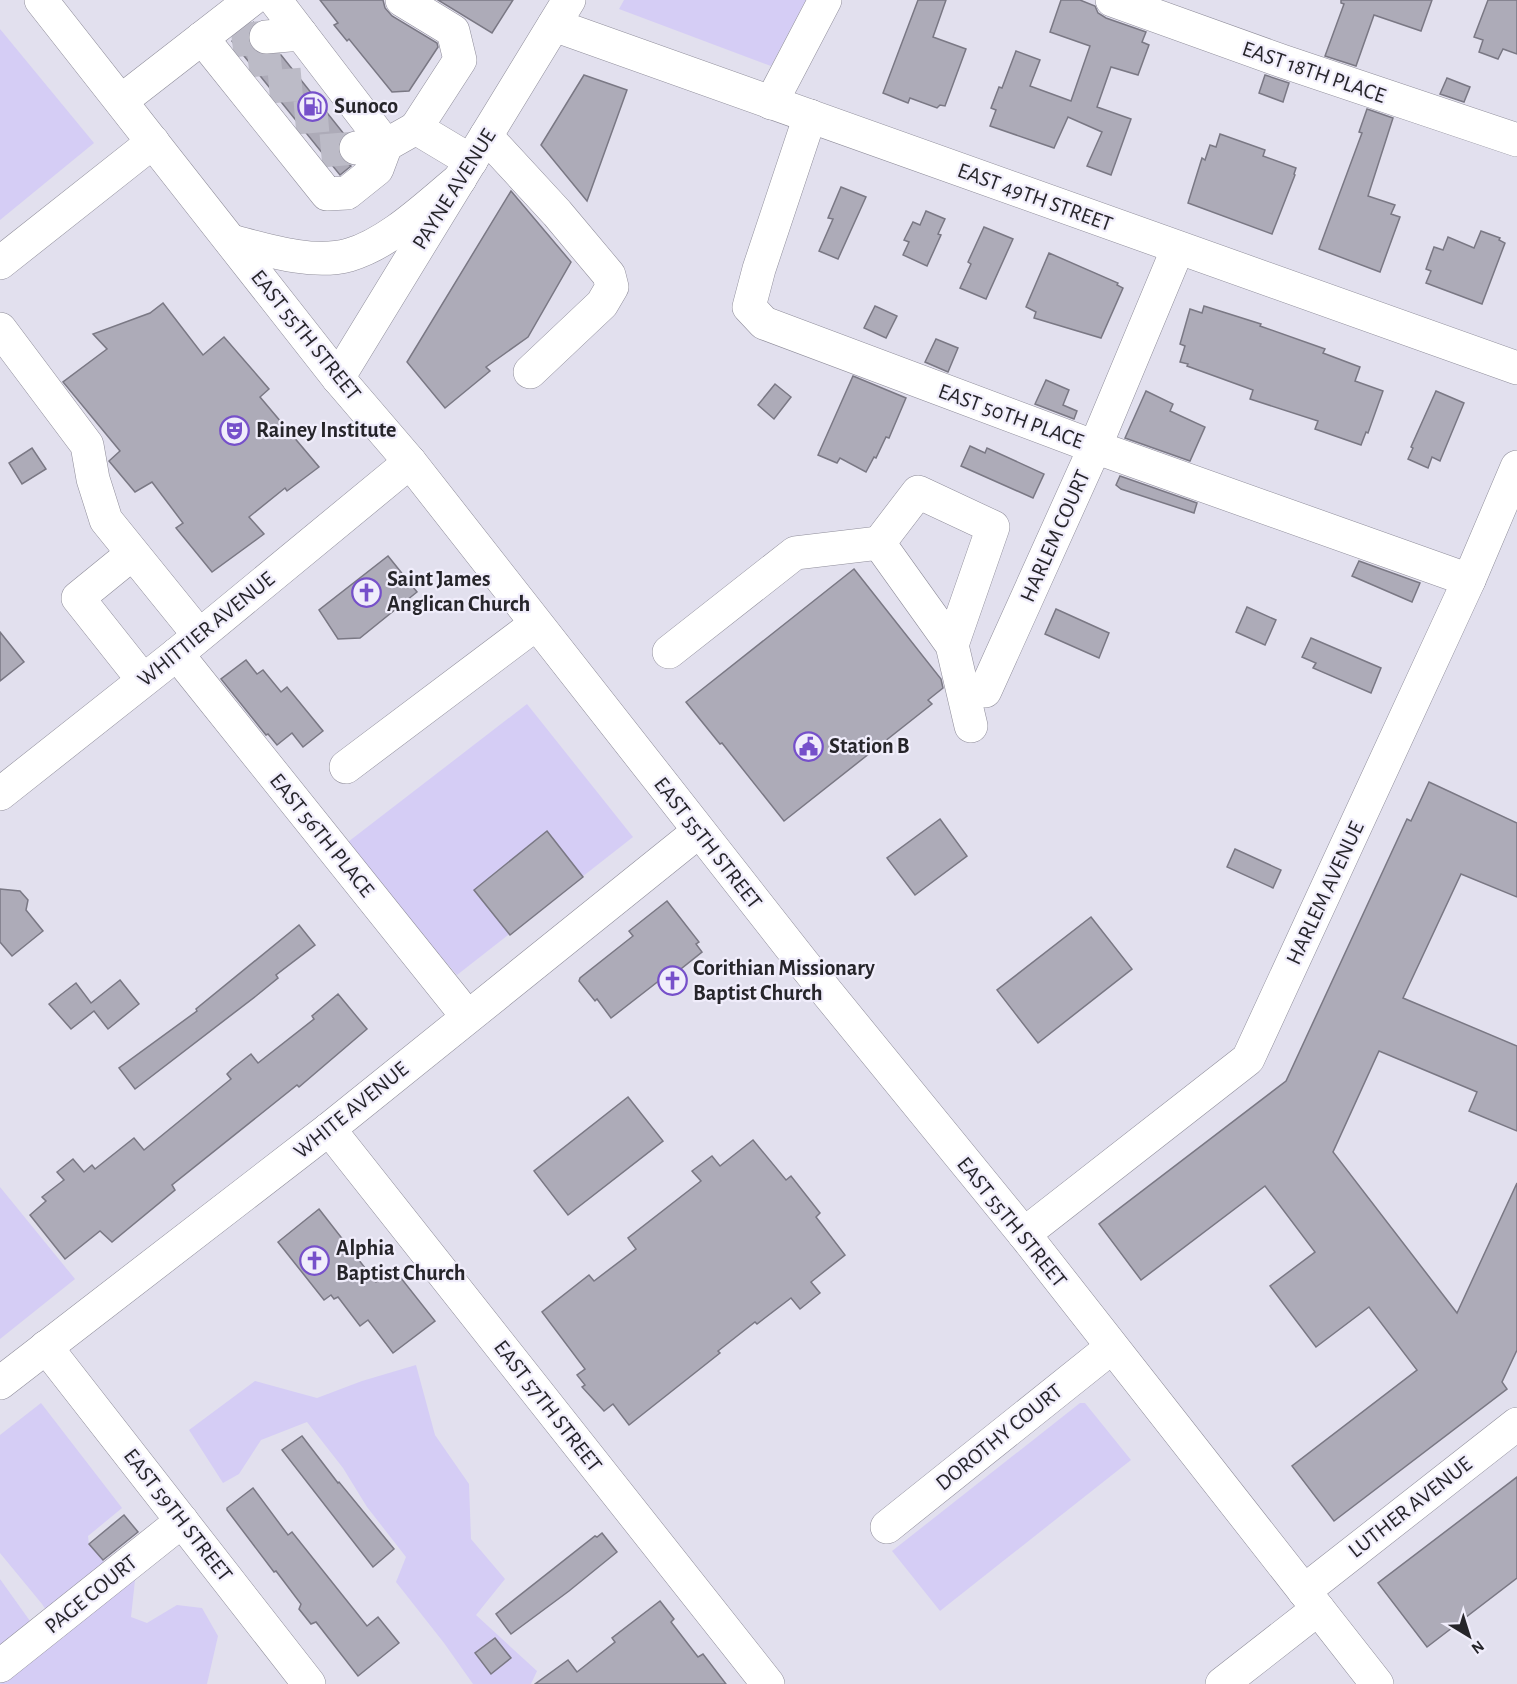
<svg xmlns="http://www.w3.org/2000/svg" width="1517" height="1684" font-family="'Alegreya Sans',sans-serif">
  <rect width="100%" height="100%" fill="#e2e0ee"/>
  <g fill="#d5cdf5">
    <path d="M 624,0 L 806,0 L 771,66 L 619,9 Z"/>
    <path d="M 0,29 L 94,143 L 0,220 Z"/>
    <path d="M 527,704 L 633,837 L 457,975 L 344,845 Z"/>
    <path d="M 0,1187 L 75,1279 L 0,1339 Z"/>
    <path d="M 416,1365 L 435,1435 L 469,1484 L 471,1539 L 505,1579 L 476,1615 L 537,1671 L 531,1684 L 473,1684 L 444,1643 L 396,1582 L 406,1557 L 367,1507 L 343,1468 L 307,1422 L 261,1440 L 239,1474 L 223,1483 L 189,1430 L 255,1381 L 317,1398 L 362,1381 Z"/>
    <path d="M 41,1403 L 122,1508 L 88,1536 L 89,1544 L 105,1563 L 140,1534 L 131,1617 L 147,1623 L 177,1605 L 202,1608 L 218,1636 L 207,1684 L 0,1684 L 0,1676 L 10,1677 L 64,1637 L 42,1604 L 0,1553 L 0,1435 Z"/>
    <path d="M 1080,1403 L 1085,1403 L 1131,1460 L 940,1611 L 892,1551 Z"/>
    <path d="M 0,1579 L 30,1621 L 0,1646 Z"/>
  </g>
  <g fill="#adabb8" stroke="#7a7884" stroke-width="1.5">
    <path d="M 320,0 L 383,0 L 385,8 L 392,16 L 437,43 L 438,47 L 409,91 L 392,92 L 349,39 L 347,41 L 334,25 L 338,23 Z"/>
    <path d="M 438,0 L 513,0 L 492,33 Z"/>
    <path d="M 918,0 L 946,0 L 933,37 L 966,49 L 945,106 L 940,105 L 937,108 L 910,98 L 908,103 L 883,93 Z"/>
    <path d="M 1061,0 L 1080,0 L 1095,6 L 1098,13 L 1106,18 L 1146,32 L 1142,42 L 1149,45 L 1138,75 L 1111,67 L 1097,107 L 1131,119 L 1111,175 L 1087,166 L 1102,132 L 1068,117 L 1054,148 L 990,126 L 996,110 L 991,108 L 999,87 L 1002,88 L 1016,51 L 1040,60 L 1030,86 L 1071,101 L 1090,46 L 1050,32 Z"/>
    <path d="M 1341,0 L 1432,0 L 1421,31 L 1374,15 L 1356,66 L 1325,56 L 1344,4 L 1341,3 Z"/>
    <path d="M 1488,0 L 1517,0 L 1517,54 L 1503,49 L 1498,59 L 1479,52 L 1483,40 L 1474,37 Z"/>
    <path d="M 254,22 L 249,30 L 247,38 L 251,48 L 259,54 L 281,55 L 344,134 L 339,141 L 337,150 L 341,159 L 351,166 L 340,175 L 232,41 Z"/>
    <path d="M 584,75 L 627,90 L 587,201 L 541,145 Z"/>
    <path d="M 1265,75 L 1289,83 L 1283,102 L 1259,93 Z"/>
    <path d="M 1447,78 L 1470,87 L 1464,102 L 1440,94 Z"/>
    <path d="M 1367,109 L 1393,118 L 1368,196 L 1395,205 L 1391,214 L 1400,217 L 1380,272 L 1319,249 L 1362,133 L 1359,132 Z"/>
    <path d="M 1220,134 L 1265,150 L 1263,156 L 1296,168 L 1294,174 L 1295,175 L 1272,234 L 1188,203 L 1202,158 L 1205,160 L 1210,145 L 1216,147 Z"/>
    <path d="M 841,187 L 866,197 L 838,259 L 819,251 L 833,219 L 828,218 Z"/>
    <path d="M 511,191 L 571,262 L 528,337 L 486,367 L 490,371 L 445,408 L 407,362 Z"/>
    <path d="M 926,211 L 945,219 L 938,234 L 941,235 L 927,266 L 903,255 L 909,242 L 904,240 L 913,222 L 920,225 Z"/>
    <path d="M 984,227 L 1013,239 L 986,299 L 960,288 L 971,264 L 968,262 Z"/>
    <path d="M 1481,231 L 1500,238 L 1499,240 L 1505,243 L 1482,304 L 1426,283 L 1431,271 L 1426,269 L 1434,247 L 1443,250 L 1448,237 L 1474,248 Z"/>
    <path d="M 1049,253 L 1118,283 L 1117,285 L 1123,288 L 1101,338 L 1034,318 L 1036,312 L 1026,307 Z"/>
    <path d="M 163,303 L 203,355 L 224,337 L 269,389 L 260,397 L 319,467 L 287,491 L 285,488 L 249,517 L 264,534 L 212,572 L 176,528 L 183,523 L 152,482 L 135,492 L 109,461 L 120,451 L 63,382 L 107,349 L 93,334 L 150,313 Z"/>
    <path d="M 875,306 L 897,316 L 886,338 L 864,328 Z"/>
    <path d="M 1204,306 L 1261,324 L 1260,326 L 1325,349 L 1323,353 L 1360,367 L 1355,381 L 1383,391 L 1368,433 L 1366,432 L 1361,445 L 1315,429 L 1318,421 L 1250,399 L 1253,390 L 1187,366 L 1188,364 L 1180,362 L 1185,346 L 1180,344 L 1190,309 L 1202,313 Z"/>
    <path d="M 936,339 L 958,348 L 948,372 L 925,362 Z"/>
    <path d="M 853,376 L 906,398 L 889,438 L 886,437 L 876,458 L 874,457 L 866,472 L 840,458 L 837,463 L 818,455 Z"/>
    <path d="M 1046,380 L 1069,390 L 1063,405 L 1077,411 L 1074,419 L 1035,404 Z"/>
    <path d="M 775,384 L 791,397 L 774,419 L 758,405 Z"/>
    <path d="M 1146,391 L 1173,404 L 1170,411 L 1205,427 L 1190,461 L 1125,438 Z"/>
    <path d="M 1436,391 L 1464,403 L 1440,461 L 1432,457 L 1428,468 L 1408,459 L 1413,448 L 1411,447 Z"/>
    <path d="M 970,446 L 985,453 L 987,448 L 1044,474 L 1033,498 L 961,466 Z"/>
    <path d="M 32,448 L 46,469 L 22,484 L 9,463 Z"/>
    <path d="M 1120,476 L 1197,503 L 1194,513 L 1121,489 L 1116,485 Z"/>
    <path d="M 388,556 L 417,592 L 360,638 L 338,639 L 319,610 Z"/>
    <path d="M 1359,561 L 1420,583 L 1412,602 L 1352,576 Z"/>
    <path d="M 854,569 L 941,679 L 943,688 L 928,700 L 932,704 L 784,821 L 722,743 L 720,744 L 686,702 Z"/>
    <path d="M 1247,607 L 1276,620 L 1265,645 L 1236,632 Z"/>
    <path d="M 1056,609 L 1109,633 L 1099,658 L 1045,634 Z"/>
    <path d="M 0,632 L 24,662 L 0,681 Z"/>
    <path d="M 1311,638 L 1381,668 L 1371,693 L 1313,668 L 1316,663 L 1302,657 Z"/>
    <path d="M 246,660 L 257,674 L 263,670 L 281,692 L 287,687 L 323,731 L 303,747 L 292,733 L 277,745 L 268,734 L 266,735 L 221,679 Z"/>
    <path d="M 1429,782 L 1517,823 L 1517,897 L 1461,874 L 1403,998 L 1517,1046 L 1517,1131 L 1469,1111 L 1477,1092 L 1379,1051 L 1333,1152 L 1457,1313 L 1517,1183 L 1517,1350 L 1502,1382 L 1507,1389 L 1334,1521 L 1292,1466 L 1417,1370 L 1369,1307 L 1316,1347 L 1270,1286 L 1315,1252 L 1265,1186 L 1141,1280 L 1099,1224 L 1286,1081 L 1407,819 L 1411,821 Z"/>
    <path d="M 940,819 L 967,856 L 915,895 L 887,858 Z"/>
    <path d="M 547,831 L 583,877 L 510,935 L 474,890 Z"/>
    <path d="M 1235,849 L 1281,870 L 1273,888 L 1227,867 Z"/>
    <path d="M 0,889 L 20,891 L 28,900 L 26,910 L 43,931 L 12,956 L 0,942 Z"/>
    <path d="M 667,901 L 699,942 L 696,944 L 702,952 L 672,976 L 669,973 L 611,1018 L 597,999 L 595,1001 L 579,981 L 580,978 L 633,936 L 629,931 Z"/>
    <path d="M 1091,917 L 1132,969 L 1038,1043 L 997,990 Z"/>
    <path d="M 299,925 L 315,945 L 276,975 L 278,978 L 256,996 L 135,1089 L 119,1068 L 197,1011 L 196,1009 Z"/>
    <path d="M 120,980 L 139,1004 L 108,1029 L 94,1011 L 71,1029 L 49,1004 L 76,983 L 91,1003 Z"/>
    <path d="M 338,994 L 367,1029 L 299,1087 L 297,1085 L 172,1185 L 175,1190 L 112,1242 L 100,1231 L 65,1259 L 30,1215 L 46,1201 L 42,1197 L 64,1180 L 57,1172 L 73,1159 L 84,1172 L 92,1165 L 95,1169 L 134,1138 L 144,1150 L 231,1079 L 227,1074 L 232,1069 L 251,1054 L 258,1063 L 314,1019 L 312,1016 Z"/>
    <path d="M 628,1097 L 663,1141 L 568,1215 L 534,1171 Z"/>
    <path d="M 753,1140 L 786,1180 L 791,1176 L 820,1213 L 816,1217 L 845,1255 L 811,1282 L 820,1293 L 800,1309 L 791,1298 L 757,1324 L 755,1322 L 718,1351 L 720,1353 L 629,1425 L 613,1404 L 604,1411 L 582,1387 L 585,1385 L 577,1375 L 585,1369 L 542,1312 L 589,1275 L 594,1281 L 636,1249 L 628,1238 L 701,1181 L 692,1171 L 712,1156 L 720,1166 Z"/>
    <path d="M 319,1209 L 376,1282 L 393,1268 L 435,1321 L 393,1353 L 368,1320 L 360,1326 L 338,1297 L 334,1299 L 331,1295 L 324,1300 L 278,1242 Z"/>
    <path d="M 302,1436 L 338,1483 L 339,1482 L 394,1549 L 373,1567 L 282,1450 Z"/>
    <path d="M 1517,1477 L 1517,1578 L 1427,1647 L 1378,1583 Z"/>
    <path d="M 253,1488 L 288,1535 L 292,1532 L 367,1626 L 378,1617 L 399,1643 L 358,1676 L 316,1622 L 311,1624 L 299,1609 L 301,1604 L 276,1571 L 274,1572 L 227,1510 L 227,1508 Z"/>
    <path d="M 124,1515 L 138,1532 L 103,1560 L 89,1544 Z"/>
    <path d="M 602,1533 L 617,1552 L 569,1591 L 511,1634 L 496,1614 L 595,1536 L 597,1537 Z"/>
    <path d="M 660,1601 L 674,1619 L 671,1622 L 698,1657 L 703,1654 L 726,1684 L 535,1684 L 568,1660 L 577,1672 L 615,1642 L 612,1638 Z"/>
    <path d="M 495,1638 L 511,1658 L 491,1674 L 475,1653 Z"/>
  </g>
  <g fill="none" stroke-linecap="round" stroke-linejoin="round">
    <g stroke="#bcbbc7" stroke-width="33" stroke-dasharray="33 16" stroke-linecap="butt">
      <path d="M 232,41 L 266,37"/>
      <path d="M 248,61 L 283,57"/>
      <path d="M 269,87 L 304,84"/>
      <path d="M 295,118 L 330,115"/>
      <path d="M 321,151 L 356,148"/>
    </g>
    <defs>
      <g id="minor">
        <path d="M 275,0 L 386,145 L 416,128 L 471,161"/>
        <path d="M 402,0 L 453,31 L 460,60 L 416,128"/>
        <path d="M 1112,0 L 1282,61 L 1517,140"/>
        <path d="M 554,25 L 1517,368"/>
        <path d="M 266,37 L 301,34"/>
        <path d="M 202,38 L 327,194 L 347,193 L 377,169 L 386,145 L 356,148"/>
        <path d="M 121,101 L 251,0"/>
        <path d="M 771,103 L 825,0"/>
        <path d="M 810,116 L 759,269 L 749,307 L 764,323 L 1095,447 L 1469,580"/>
        <path d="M 486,136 L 557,213 L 609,275 L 612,287 L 602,304 L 530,372"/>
        <path d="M 0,263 L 153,142"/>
        <path d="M 0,329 L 87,445 L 93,479 L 106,520 L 199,635"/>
        <path d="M 338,378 L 569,0"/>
        <path d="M 132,554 L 78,598 L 143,680"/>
        <path d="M 952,645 L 879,543 L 918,492 L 993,527 L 952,645 L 971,726"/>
        <path d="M 669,652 L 795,553 L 879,543"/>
        <path d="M 177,654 L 467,1016"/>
        <path d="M 985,691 L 1095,447 L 1178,248"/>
        <path d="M 346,767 L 536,624"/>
        <path d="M 0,794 L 177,654 L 410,462"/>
        <path d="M 329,1129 L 768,1684"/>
        <path d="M 1024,1234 L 1248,1059 L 1469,580 L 1517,467"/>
        <path d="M 46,1347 L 309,1684"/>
        <path d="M 0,1383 L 329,1129 L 698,832"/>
        <path d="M 887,1527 L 1112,1347"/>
        <path d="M 1304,1591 L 1517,1424"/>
        <path d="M 0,1666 L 182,1521"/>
        <path d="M 1222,1684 L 1318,1609"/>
      </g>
      <g id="major">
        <path d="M 41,0 L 338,378 L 410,462 L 803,963 L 1024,1234 L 1377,1684"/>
        <path d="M 231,241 C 266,250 313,265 349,255 C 390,243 428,205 460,179"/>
      </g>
    </defs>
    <use href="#minor" stroke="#8f8d9a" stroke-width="34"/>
    <use href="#major" stroke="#8f8d9a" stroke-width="34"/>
    <use href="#minor" stroke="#fff" stroke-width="33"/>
    <use href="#major" stroke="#fff" stroke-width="33"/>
  </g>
  <defs>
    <symbol id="fuel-ring" viewBox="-11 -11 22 22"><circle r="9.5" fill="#f0edfb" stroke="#7650ca" stroke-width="1.5"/><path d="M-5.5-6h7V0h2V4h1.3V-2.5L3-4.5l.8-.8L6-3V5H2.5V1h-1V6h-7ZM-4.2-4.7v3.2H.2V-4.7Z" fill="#7650ca"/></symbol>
    <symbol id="theatre-ring" viewBox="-11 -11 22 22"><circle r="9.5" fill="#f0edfb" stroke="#7650ca" stroke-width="1.5"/><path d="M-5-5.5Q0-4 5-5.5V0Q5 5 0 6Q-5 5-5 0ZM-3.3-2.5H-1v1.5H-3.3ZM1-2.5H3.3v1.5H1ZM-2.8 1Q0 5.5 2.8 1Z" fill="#7650ca"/></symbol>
    <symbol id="church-ring" viewBox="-11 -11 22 22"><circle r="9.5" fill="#f0edfb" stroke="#7650ca" stroke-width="1.5"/><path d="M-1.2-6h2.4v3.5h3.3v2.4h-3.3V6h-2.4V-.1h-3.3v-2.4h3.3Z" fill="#7650ca"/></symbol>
    <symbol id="civic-ring" viewBox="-11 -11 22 22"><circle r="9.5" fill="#f0edfb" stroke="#7650ca" stroke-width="1.5"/><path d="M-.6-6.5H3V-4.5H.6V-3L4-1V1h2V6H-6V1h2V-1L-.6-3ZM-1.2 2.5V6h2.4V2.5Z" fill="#7650ca"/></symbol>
  </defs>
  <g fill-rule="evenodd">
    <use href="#fuel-ring" x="296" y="90" width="33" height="33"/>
    <use href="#theatre-ring" x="218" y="414" width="33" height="33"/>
    <use href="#church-ring" x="350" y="576" width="33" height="33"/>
    <use href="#civic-ring" x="792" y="730" width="33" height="33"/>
    <use href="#church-ring" x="656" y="964" width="33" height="33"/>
    <use href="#church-ring" x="298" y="1244" width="33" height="33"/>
  </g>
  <g text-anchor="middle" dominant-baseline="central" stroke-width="4.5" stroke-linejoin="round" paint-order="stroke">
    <g font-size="22" fill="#26252a" stroke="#f0edfb">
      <text transform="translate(1314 72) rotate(19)">EAST 18TH PLACE</text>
      <text transform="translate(454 189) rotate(-58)">PAYNE AVENUE</text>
      <text transform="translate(1035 197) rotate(20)">EAST 49TH STREET</text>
      <text transform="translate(306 335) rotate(51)">EAST 55TH STREET</text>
      <text transform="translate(1011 416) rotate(20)">EAST 50TH PLACE</text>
      <text transform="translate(1055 536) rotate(-66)">HARLEM COURT</text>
      <text transform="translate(206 629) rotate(-39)">WHITTIER AVENUE</text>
      <text transform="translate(322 835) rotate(51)">EAST 56TH PLACE</text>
      <text transform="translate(708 843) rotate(52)">EAST 55TH STREET</text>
      <text transform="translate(1325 893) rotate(-65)">HARLEM AVENUE</text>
      <text transform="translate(351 1110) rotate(-39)">WHITE AVENUE</text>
      <text transform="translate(1012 1222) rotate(51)">EAST 55TH STREET</text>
      <text transform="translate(548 1406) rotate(52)">EAST 57TH STREET</text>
      <text transform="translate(999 1437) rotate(-39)">DOROTHY COURT</text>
      <text transform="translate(1410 1507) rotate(-38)">LUTHER AVENUE</text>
      <text transform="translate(178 1515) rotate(52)">EAST 59TH STREET</text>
      <text transform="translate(91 1594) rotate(-39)">PAGE COURT</text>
    </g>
    <g font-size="22" font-weight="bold" fill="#26252a" stroke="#f0edfb" text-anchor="start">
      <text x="334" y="106">Sunoco</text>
      <text x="256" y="430">Rainey Institute</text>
      <text x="387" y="579">Saint James<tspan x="387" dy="25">Anglican Church</tspan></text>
      <text x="829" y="746">Station B</text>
      <text x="693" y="968">Corithian Missionary<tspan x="693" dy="25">Baptist Church</tspan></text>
      <text x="336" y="1248">Alphia<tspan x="336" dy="25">Baptist Church</tspan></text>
    </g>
  </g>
  <g transform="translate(1469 1636) rotate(142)" stroke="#f0edfb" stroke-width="4.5" paint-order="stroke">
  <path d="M0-4.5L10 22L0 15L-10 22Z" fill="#26252a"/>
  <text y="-9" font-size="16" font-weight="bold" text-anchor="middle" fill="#26252a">N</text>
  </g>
</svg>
